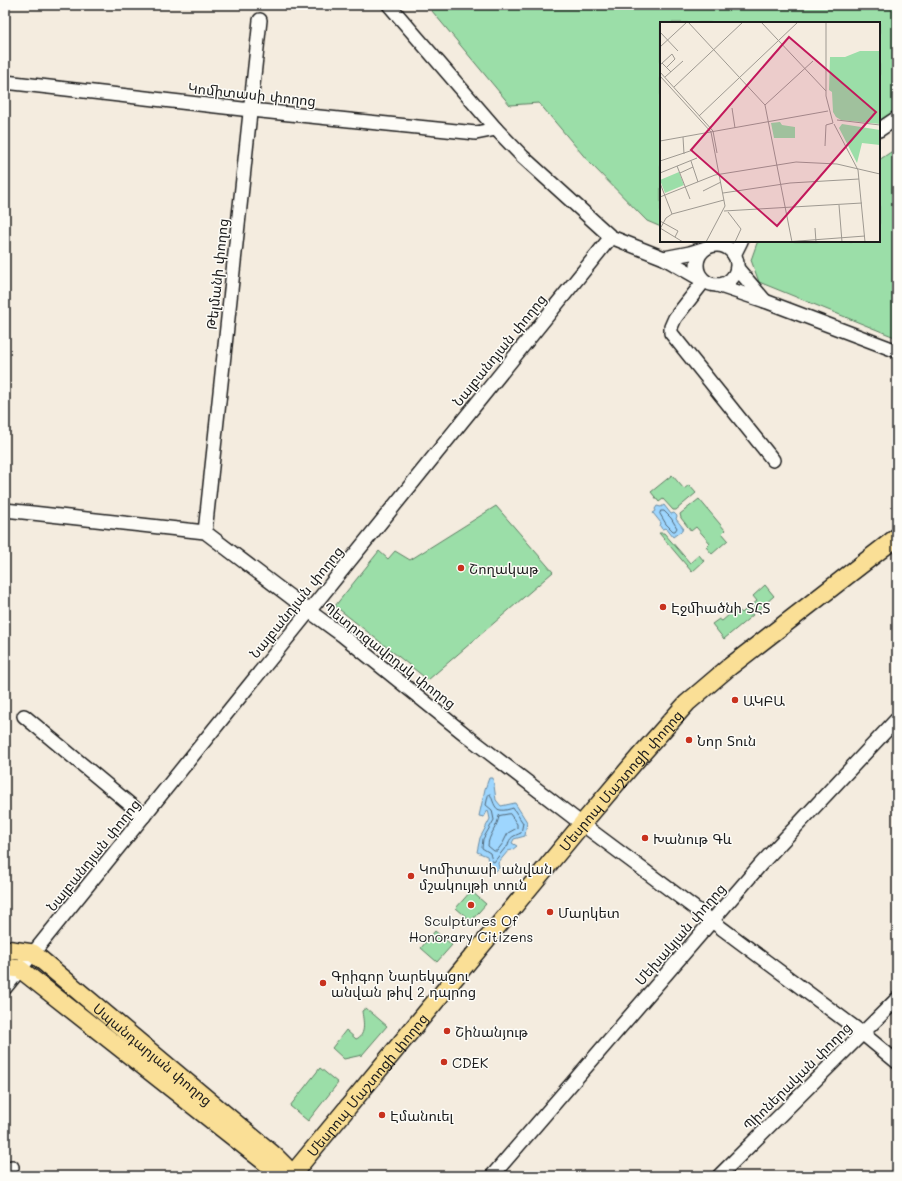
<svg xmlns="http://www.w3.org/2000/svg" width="902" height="1181" font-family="Mali,'Noto Sans Armenian',sans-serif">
  <rect width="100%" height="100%" fill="#f4ecdf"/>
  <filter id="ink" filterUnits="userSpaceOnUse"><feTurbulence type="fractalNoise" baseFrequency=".025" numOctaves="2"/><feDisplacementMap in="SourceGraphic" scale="8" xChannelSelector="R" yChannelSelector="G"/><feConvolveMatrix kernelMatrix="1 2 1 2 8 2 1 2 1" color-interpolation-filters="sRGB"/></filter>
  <g filter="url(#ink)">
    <g fill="#9bdea8" stroke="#5c7d62">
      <path d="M 427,5 L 897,5 L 897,109 L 879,121 L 879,23 L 661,23 L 661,227 L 647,221 L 588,161 L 539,103 L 510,105 Z"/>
      <path d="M 897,148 L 897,338 L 759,282 L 751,260 L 757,243 L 760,241 L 879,241 L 879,160 Z"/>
      <path d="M 672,475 L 684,489 L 689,485 L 696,493 L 676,510 L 673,510 L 663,499 L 659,502 L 651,492 Z"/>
      <path d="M 699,499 L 725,530 L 722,533 L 728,540 L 712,554 L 706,547 L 710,543 L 696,527 L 691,531 L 681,518 L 680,514 Z"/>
      <path d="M 496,506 L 553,572 L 428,680 L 335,606 L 379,551 L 388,559 L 395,551 L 410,560 Z"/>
      <path d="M 659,533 L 664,533 L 690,563 L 699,555 L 704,561 L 692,572 Z"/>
      <path d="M 765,585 L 774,596 L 757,611 L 752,605 L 757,601 L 753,596 Z"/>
      <path d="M 737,608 L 742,613 L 747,608 L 753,615 L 724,639 L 712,624 L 719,619 L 722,621 Z"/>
      <path d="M 471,891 L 486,904 L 471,921 L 456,908 Z"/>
      <path d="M 435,931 L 452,945 L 437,962 L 421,948 Z"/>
      <path d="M 366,1008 L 387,1026 L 362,1055 L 344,1059 L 332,1048 L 346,1030 L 356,1039 C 367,1035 363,1020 362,1011 Z"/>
      <path d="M 320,1068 L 338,1083 L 308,1121 L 290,1106 Z"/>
    </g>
    <g fill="#9ed6fe" stroke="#6a8ca4">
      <path d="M 664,505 L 671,514 L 674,513 L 677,516 L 676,519 L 684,529 L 673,537 L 666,528 L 662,529 L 660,526 L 661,523 L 653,513 L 656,511 L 655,509 L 657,506 L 661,507 Z"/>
      <path d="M 489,778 L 493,778 L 496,800 L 501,806 L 515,803 L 527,822 L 525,836 L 514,839 L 512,843 L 517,846 L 512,850 L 508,851 L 498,863 L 499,868 L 495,872 L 489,868 L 487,856 L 477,852 L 480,838 L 490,819 L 488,810 L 484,817 L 479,816 L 485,789 Z"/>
    </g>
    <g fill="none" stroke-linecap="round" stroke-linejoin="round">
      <g stroke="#506676" stroke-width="1">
        <path d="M 661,511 L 664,511 L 671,518 L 677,528 L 675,531 L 673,531 L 666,524 L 660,514 Z"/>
        <path d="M 490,794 C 493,799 494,809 500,810 C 504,811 510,809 513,808 L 523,823 L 521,833 C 514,836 509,837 508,846 L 505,848 L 494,862 L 492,861 L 490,853 L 482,848 L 483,839 L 494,820 L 492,810 L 486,805 L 488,796 Z"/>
        <path d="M 510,814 L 517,824 L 517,828 L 508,833 L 503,843 L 497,851 L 494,851 L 488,846 C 488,835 498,827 499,816 Z"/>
      </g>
      <defs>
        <g id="minor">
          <path d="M 389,5 L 496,129 L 523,157 L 611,237 L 664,258 L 704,281 L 675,318 L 671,327 L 671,333 L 773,460"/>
          <path d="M 5,82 L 251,110 L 476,133 L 496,129"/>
          <path d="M 879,130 L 897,118"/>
          <circle cx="717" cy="265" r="20"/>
          <path d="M 734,255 L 741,241"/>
          <path d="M 664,258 L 690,253 L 706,248"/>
          <path d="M 737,268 L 765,301"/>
          <path d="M 717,285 L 765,301 L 897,351"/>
          <path d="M 5,510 L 205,532 L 309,611 L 342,635 L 466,735 L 582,824 L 862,1033 L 897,1062"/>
          <path d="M 205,532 L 260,20"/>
          <path d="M 24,716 L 144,816"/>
          <path d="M 5,988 L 611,237"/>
          <path d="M 7,1176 L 12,1167"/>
          <path d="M 492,1176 L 761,864 L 897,719"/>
          <path d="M 719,1176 L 897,999"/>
        </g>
        <g id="major">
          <path id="s1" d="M 5,949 L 33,953 L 275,1156 L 285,1166 L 290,1176"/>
          <path d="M 5,967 L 20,969 L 275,1170"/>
          <path id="s2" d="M 291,1176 L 582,824 L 638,758 L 687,703 L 728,668 L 897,537"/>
        </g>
      </defs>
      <use href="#minor" stroke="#1c1c1c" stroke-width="16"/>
      <use href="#major" stroke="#1c1c1c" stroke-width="20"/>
      <use href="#minor" stroke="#fdfcf7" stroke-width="13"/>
      <use href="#major" stroke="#fadf96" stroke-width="17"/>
    </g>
  </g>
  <g fill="#c8321e" stroke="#fdfcf7" stroke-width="1.5">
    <circle cx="461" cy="568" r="4"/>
    <circle cx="663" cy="607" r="4"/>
    <circle cx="735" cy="700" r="4"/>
    <circle cx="689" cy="740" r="4"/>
    <circle cx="645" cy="838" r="4"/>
    <circle cx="411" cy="876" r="4"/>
    <circle cx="471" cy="905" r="4"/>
    <circle cx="550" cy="912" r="4"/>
    <circle cx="323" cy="983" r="4"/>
    <circle cx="447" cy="1031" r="4"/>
    <circle cx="444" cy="1062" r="4"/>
    <circle cx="382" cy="1115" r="4"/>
  </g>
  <g text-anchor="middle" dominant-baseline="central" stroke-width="3" stroke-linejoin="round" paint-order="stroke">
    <g font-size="14" fill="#1c1c1c" stroke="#fdfcf7">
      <text transform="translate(252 94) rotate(6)">Կոմիտասի փողոց</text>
      <text transform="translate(217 274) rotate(-84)">Թելմանի փողոց</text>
      <text transform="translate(499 350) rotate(-51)">Նալբանդյան փողոց</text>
      <text transform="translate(296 602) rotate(-51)">Նալբանդյան փողոց</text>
      <text transform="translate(390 655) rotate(38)">Պետրոզավոդսկ փողոց</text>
      <text stroke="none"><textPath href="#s2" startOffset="515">Մեսրոպ Մաշտոցի փողոց</textPath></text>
      <text transform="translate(93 855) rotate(-51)">Նալբանդյան փողոց</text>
      <text transform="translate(680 934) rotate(-49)">Մեխակյան փողոց</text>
      <text stroke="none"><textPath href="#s1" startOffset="185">Սպանդարյան փողոց</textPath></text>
      <text transform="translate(797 1076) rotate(-45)">Պիոներական փողոց</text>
      <text stroke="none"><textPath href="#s2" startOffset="119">Մեսրոպ Մաշտոցի փողոց</textPath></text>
    </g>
    <g font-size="14" fill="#1c1c1c" stroke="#fdfcf7" text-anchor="start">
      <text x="469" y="568">Շողակաթ</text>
      <text x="671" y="607">Էջմիածնի ՏՀՏ</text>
      <text x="743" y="700">ԱԿԲԱ</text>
      <text x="697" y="740">Նոր Տուն</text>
      <text x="653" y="838">Խանութ Գև</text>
      <text x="419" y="868">Կոմիտասի անվան<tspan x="419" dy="16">մշակույթի տուն</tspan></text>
      <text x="558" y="912">Մարկետ</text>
      <text x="471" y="920" text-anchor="middle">Sculptures Of<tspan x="471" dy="16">Honorary Citizens</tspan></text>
      <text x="331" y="975">Գրիգոր Նարեկացու<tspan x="331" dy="16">անվան թիվ 2 դպրոց</tspan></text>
      <text x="455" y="1031">Շինանյութ</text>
      <text x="452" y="1062">CDEK</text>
      <text x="390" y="1115">Էմանուել</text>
    </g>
  </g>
  <g transform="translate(660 22)">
    <rect width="220" height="220" fill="#f4ecdf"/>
    <path d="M 200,29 L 220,29 L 220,102 L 181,98 L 176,95 L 173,90 L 172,70 L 169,68 L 170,35 L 185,35 ZM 120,100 L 122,103 L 135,105 L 135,116 L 114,116 L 111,101 ZM 182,102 L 220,108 L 220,123 L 202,121 L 197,141 L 179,106 ZM 19,150 L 24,163 L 5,171 L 0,158 Z" fill="#9bdea8"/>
    <path fill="none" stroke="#9e9991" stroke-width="1" d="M 28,0 L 105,83 L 132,220M 101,0 L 166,69M 0,10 L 18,29M 0,25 L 27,0M 2,41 L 11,50M 0,43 L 12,32 L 15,37 L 6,46M 0,50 L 53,109 L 57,131M 0,54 L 51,110 L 65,184 L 46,220M 5,55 L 23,39M 14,65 L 83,0M 105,83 L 153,39M 72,86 L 75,106M 39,94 L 138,0M 177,98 L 220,103M 174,102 L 198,148 L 205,220M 23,115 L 24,132M 0,119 L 168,89M 165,124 L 166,103 L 173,101 L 166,74 L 166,0M 0,139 L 33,128M 31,139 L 38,160M 17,144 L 30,177M 0,151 L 37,136M 20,151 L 33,145M 0,161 L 12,192M 43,169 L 61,160M 63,171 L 130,161 L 199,157M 0,175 L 55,153 L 136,140 L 177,142 L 220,152M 179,183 L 182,220M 64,189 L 202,181M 68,190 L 81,207 L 75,220M 0,199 L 18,209 L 15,215M 0,206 L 23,220M 155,206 L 156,220M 0,207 L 6,196 L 12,192 L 64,178M 125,220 L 205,214"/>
    <path fill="#c2185b" fill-opacity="0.15" stroke="#c2185b" stroke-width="2" d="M 129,15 L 216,90 L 117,204 L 31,128 Z"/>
    <rect width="220" height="220" fill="none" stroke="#1c1c1c" stroke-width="2"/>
  </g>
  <rect width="902" height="1181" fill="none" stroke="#fdfcf7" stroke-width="20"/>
  <rect x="10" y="10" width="882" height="1161" fill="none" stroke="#1c1c1c" stroke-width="1.5" filter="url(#ink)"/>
</svg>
